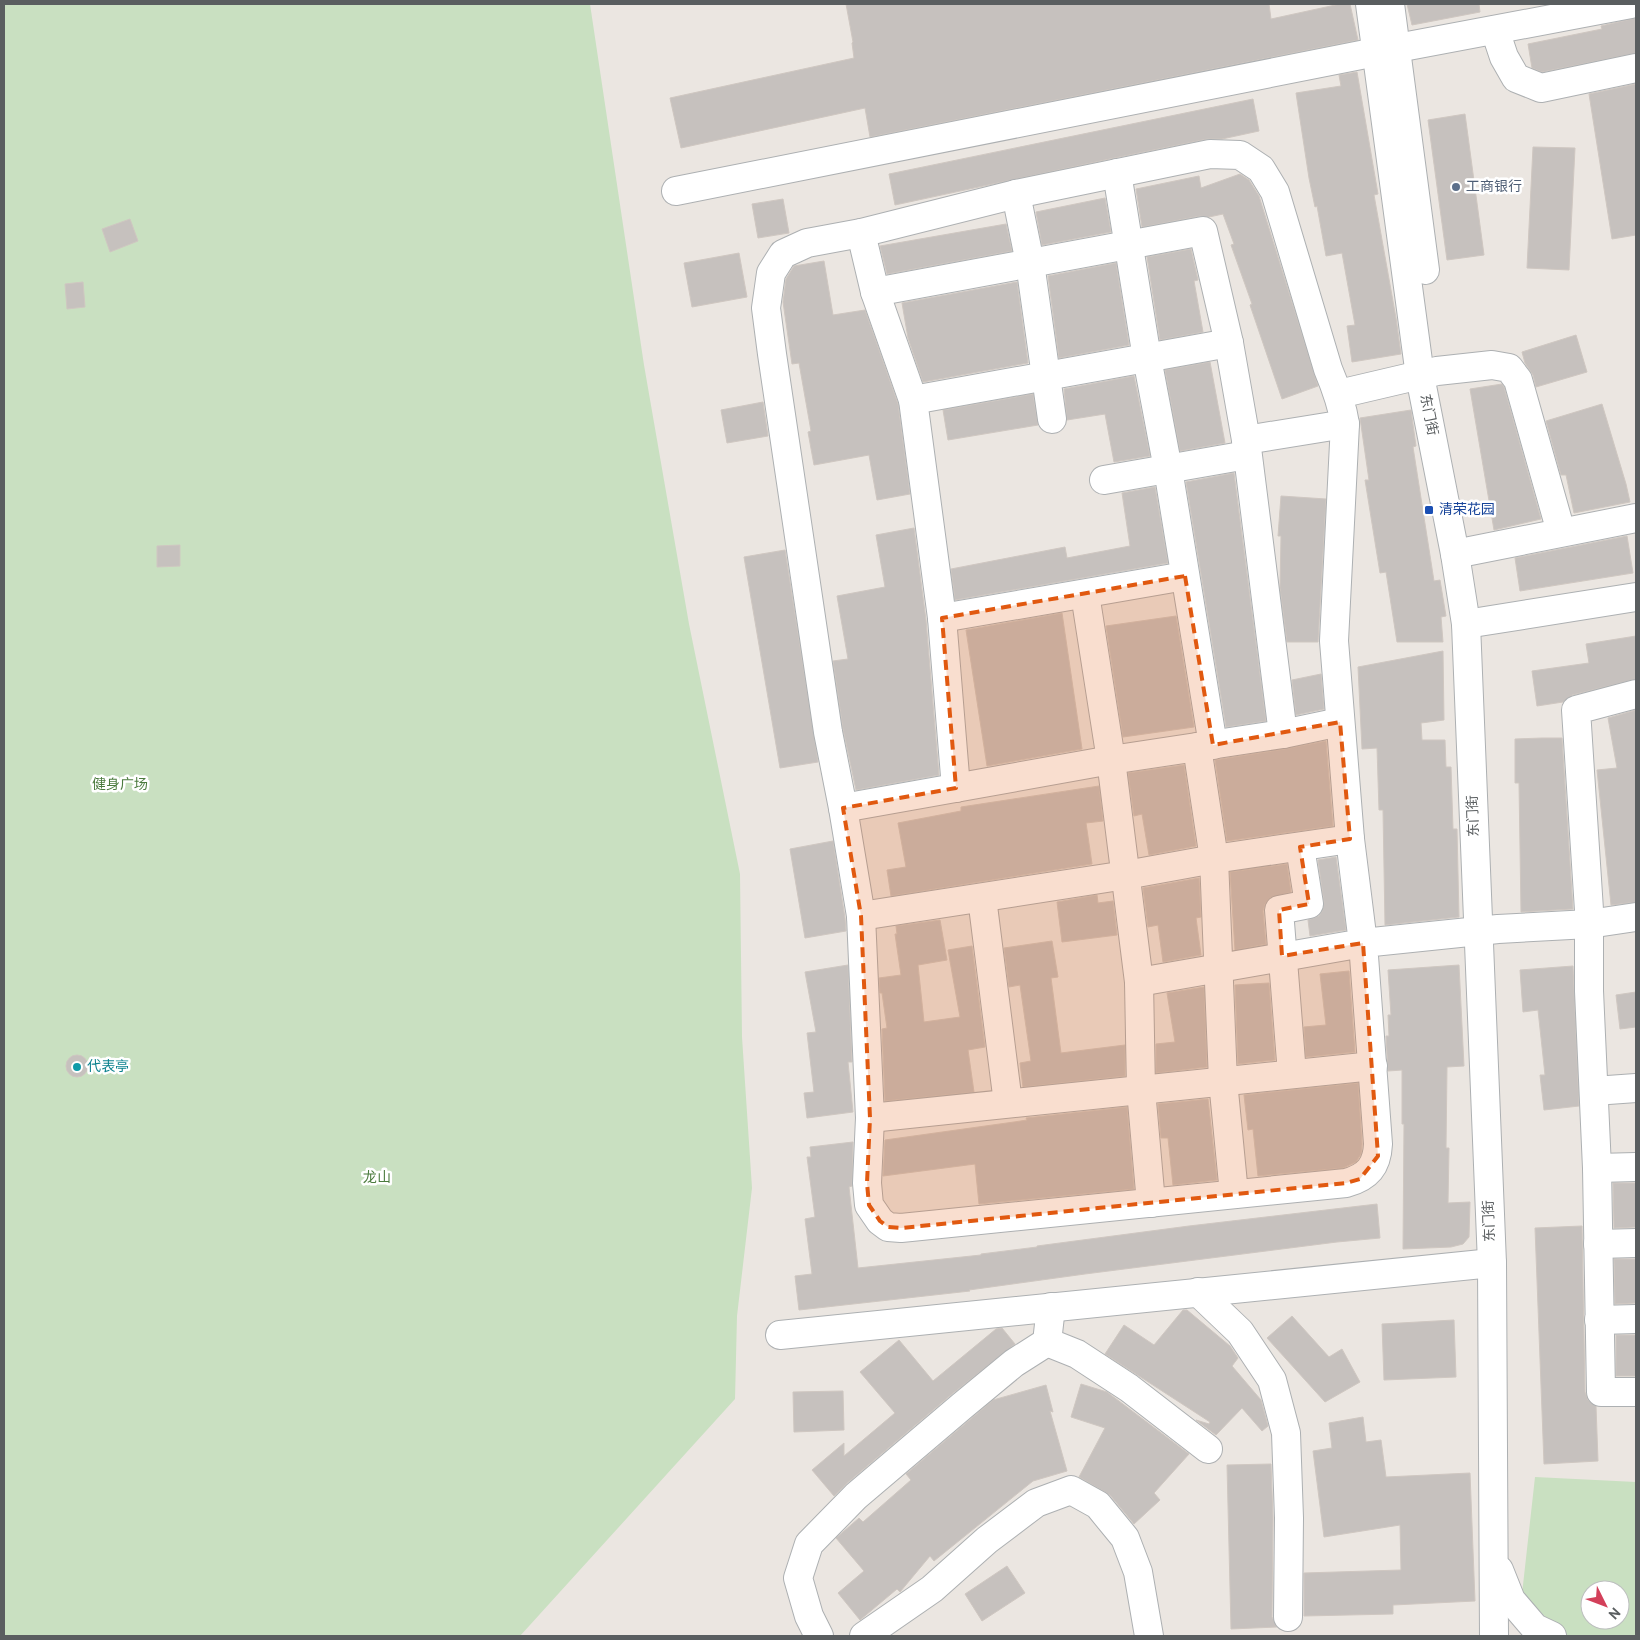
<svg xmlns="http://www.w3.org/2000/svg" width="1640" height="1640" font-family="Overpass,'Noto Sans SC',sans-serif">
  <rect width="100%" height="100%" fill="#ebe6e1"/>
  <g fill="#c9e0c1" fill-rule="evenodd">
    <path d="M 4,4 L 590,4 L 644,365 L 689,624 L 740,874 L 742,1037 L 752,1188 L 737,1316 L 735,1399 L 520,1636 L 4,1636 Z"/>
    <path d="M 1535,1477 L 1636,1482 L 1636,1636 L 1568,1636 L 1561,1632 L 1522,1594 ZM 1590,1590 L 1620,1590 L 1620,1620 L 1590,1620 Z"/>
  </g>
  <g fill="#c6c1be" stroke="#cfc7c1">
    <path d="M 846,4 L 1269,4 L 1271,19 L 1340,4 L 1350,4 L 1358,40 L 870,137 L 865,108 L 681,148 L 670,98 L 854,58 L 852,43 L 853,42 Z"/>
    <path d="M 1407,4 L 1479,4 L 1480,12 L 1412,25 Z"/>
    <path d="M 1636,18 L 1636,53 L 1542,72 L 1532,68 L 1528,44 L 1602,29 L 1601,26 Z"/>
    <path d="M 1357,72 L 1378,194 L 1374,195 L 1396,318 L 1401,354 L 1352,362 L 1347,326 L 1355,325 L 1342,253 L 1326,256 L 1317,206 L 1315,207 L 1309,178 L 1296,93 L 1341,86 L 1339,75 Z"/>
    <path d="M 1636,84 L 1636,235 L 1612,239 L 1589,94 Z"/>
    <path d="M 1253,99 L 1259,131 L 1222,139 L 1207,139 L 1114,158 L 895,205 L 889,174 Z"/>
    <path d="M 1465,114 L 1484,255 L 1447,260 L 1428,120 Z"/>
    <path d="M 1533,147 L 1575,148 L 1569,270 L 1527,268 Z"/>
    <path d="M 1240,174 L 1249,180 L 1259,196 L 1318,386 L 1282,399 L 1250,305 L 1252,304 L 1231,245 L 1234,244 L 1223,214 L 1209,217 L 1200,216 L 1142,227 L 1136,189 L 1199,176 L 1201,188 Z"/>
    <path d="M 1105,198 L 1111,232 L 1042,245 L 1036,212 Z"/>
    <path d="M 783,199 L 789,233 L 758,238 L 752,204 Z"/>
    <path d="M 130,219 L 138,241 L 110,252 L 102,229 Z"/>
    <path d="M 1006,224 L 1012,251 L 887,274 L 880,246 Z"/>
    <path d="M 1191,249 L 1198,280 L 1194,281 L 1203,332 L 1160,340 L 1147,257 Z"/>
    <path d="M 739,253 L 747,297 L 692,307 L 684,263 Z"/>
    <path d="M 824,261 L 833,315 L 865,310 L 898,404 L 910,494 L 877,500 L 869,455 L 814,465 L 808,432 L 811,431 L 799,363 L 792,364 L 783,302 L 786,279 L 794,266 Z"/>
    <path d="M 1116,263 L 1129,345 L 1059,358 L 1048,276 Z"/>
    <path d="M 83,282 L 85,307 L 67,309 L 65,284 Z"/>
    <path d="M 1017,282 L 1028,363 L 923,382 L 908,338 L 902,303 Z"/>
    <path d="M 1576,335 L 1587,372 L 1536,387 L 1533,375 L 1525,363 L 1522,352 Z"/>
    <path d="M 1210,362 L 1225,443 L 1180,451 L 1165,370 Z"/>
    <path d="M 1134,376 L 1150,456 L 1114,462 L 1105,414 L 1067,420 L 1064,389 Z"/>
    <path d="M 1502,384 L 1504,387 L 1541,519 L 1494,530 L 1470,389 Z"/>
    <path d="M 1033,394 L 1038,425 L 948,440 L 943,410 Z"/>
    <path d="M 763,402 L 768,436 L 727,443 L 721,410 Z"/>
    <path d="M 1602,404 L 1626,484 L 1630,502 L 1574,513 L 1566,475 L 1561,475 L 1546,421 Z"/>
    <path d="M 1411,410 L 1416,446 L 1413,447 L 1434,581 L 1440,580 L 1446,616 L 1441,617 L 1443,642 L 1397,642 L 1386,572 L 1380,573 L 1365,480 L 1369,480 L 1360,418 Z"/>
    <path d="M 1234,473 L 1266,721 L 1226,727 L 1186,482 Z"/>
    <path d="M 1155,487 L 1168,563 L 955,600 L 951,569 L 1065,547 L 1067,558 L 1130,546 L 1122,493 Z"/>
    <path d="M 1281,496 L 1326,499 L 1318,642 L 1287,642 L 1280,588 L 1281,536 L 1278,536 Z"/>
    <path d="M 914,528 L 926,620 L 939,775 L 856,790 L 843,729 L 833,661 L 848,659 L 837,596 L 885,587 L 876,535 Z"/>
    <path d="M 1627,536 L 1633,573 L 1520,591 L 1515,558 Z"/>
    <path d="M 180,545 L 180,566 L 157,567 L 157,546 Z"/>
    <path d="M 785,550 L 818,762 L 780,768 L 744,557 Z"/>
    <path d="M 1062,613 L 1082,749 L 987,766 L 966,630 Z"/>
    <path d="M 1176,616 L 1194,727 L 1123,737 L 1106,626 Z"/>
    <path d="M 1636,636 L 1636,679 L 1572,695 L 1563,702 L 1537,706 L 1532,671 L 1589,663 L 1586,644 Z"/>
    <path d="M 1443,651 L 1444,720 L 1421,723 L 1422,740 L 1445,740 L 1446,767 L 1451,767 L 1453,829 L 1457,829 L 1459,917 L 1385,925 L 1383,810 L 1379,810 L 1377,748 L 1362,749 L 1358,667 Z"/>
    <path d="M 1321,674 L 1324,709 L 1296,715 L 1292,680 Z"/>
    <path d="M 1636,710 L 1636,902 L 1611,905 L 1597,770 L 1617,768 L 1608,718 Z"/>
    <path d="M 1542,738 L 1562,738 L 1573,909 L 1521,912 L 1519,783 L 1515,783 L 1515,739 Z"/>
    <path d="M 1326,741 L 1333,826 L 1227,841 L 1215,760 L 1285,749 Z"/>
    <path d="M 1184,765 L 1196,846 L 1149,855 L 1142,814 L 1134,816 L 1128,773 Z"/>
    <path d="M 1099,786 L 1103,821 L 1086,823 L 1092,864 L 891,896 L 887,870 L 906,867 L 898,823 L 961,811 L 961,807 Z"/>
    <path d="M 833,841 L 845,918 L 846,931 L 805,938 L 790,849 Z"/>
    <path d="M 1336,857 L 1346,930 L 1310,936 L 1308,920 L 1319,916 L 1323,910 L 1324,902 L 1318,860 Z"/>
    <path d="M 1287,864 L 1291,892 L 1270,898 L 1265,904 L 1263,911 L 1266,944 L 1235,950 L 1230,872 Z"/>
    <path d="M 1199,878 L 1201,917 L 1196,918 L 1201,955 L 1163,962 L 1158,925 L 1148,927 L 1143,888 Z"/>
    <path d="M 1097,895 L 1098,903 L 1113,901 L 1117,935 L 1062,942 L 1057,902 Z"/>
    <path d="M 940,920 L 947,960 L 918,965 L 924,1022 L 960,1017 L 948,950 L 972,946 L 985,1047 L 968,1050 L 974,1092 L 885,1101 L 882,1029 L 887,1028 L 882,993 L 880,993 L 879,978 L 901,975 L 895,934 L 897,934 L 896,926 Z"/>
    <path d="M 1052,941 L 1058,977 L 1051,978 L 1061,1053 L 1125,1045 L 1125,1076 L 1023,1087 L 1020,1063 L 1031,1061 L 1020,985 L 1009,987 L 1004,948 Z"/>
    <path d="M 848,965 L 852,1062 L 848,1062 L 853,1112 L 807,1118 L 804,1093 L 814,1092 L 807,1033 L 816,1032 L 805,972 Z"/>
    <path d="M 1459,965 L 1464,1066 L 1447,1067 L 1446,1148 L 1449,1148 L 1448,1203 L 1470,1202 L 1469,1237 L 1463,1244 L 1451,1247 L 1403,1249 L 1404,1124 L 1402,1124 L 1402,1070 L 1388,1071 L 1386,1036 L 1389,1036 L 1388,1015 L 1391,1015 L 1388,970 Z"/>
    <path d="M 1573,966 L 1579,1106 L 1544,1110 L 1540,1075 L 1545,1075 L 1538,1010 L 1523,1012 L 1520,970 Z"/>
    <path d="M 1349,971 L 1355,1052 L 1306,1057 L 1304,1027 L 1326,1025 L 1320,974 Z"/>
    <path d="M 1269,983 L 1275,1060 L 1238,1064 L 1235,985 Z"/>
    <path d="M 1204,987 L 1207,1067 L 1156,1073 L 1156,1044 L 1175,1042 L 1167,993 Z"/>
    <path d="M 1636,992 L 1636,1027 L 1620,1029 L 1616,995 Z"/>
    <circle cx="77" cy="1066" r="11"/>
    <path d="M 1358,1083 L 1362,1144 L 1361,1154 L 1356,1162 L 1343,1168 L 1258,1176 L 1253,1129 L 1248,1130 L 1244,1095 Z"/>
    <path d="M 1208,1099 L 1217,1180 L 1173,1185 L 1168,1138 L 1161,1138 L 1158,1104 Z"/>
    <path d="M 1127,1107 L 1134,1189 L 979,1204 L 975,1164 L 883,1176 L 885,1140 L 1014,1122 L 1027,1120 L 1026,1118 Z"/>
    <path d="M 853,1142 L 852,1186 L 849,1187 L 858,1268 L 981,1255 L 981,1254 L 1037,1247 L 1037,1246 L 1189,1226 L 1377,1204 L 1380,1238 L 1337,1242 L 1085,1274 L 969,1290 L 970,1291 L 799,1310 L 795,1276 L 812,1274 L 805,1219 L 815,1217 L 807,1157 L 811,1157 L 810,1147 Z"/>
    <path d="M 1613,1183 L 1636,1183 L 1636,1227 L 1614,1228 Z"/>
    <path d="M 1582,1226 L 1585,1392 L 1588,1400 L 1596,1406 L 1598,1461 L 1544,1464 L 1535,1228 Z"/>
    <path d="M 1614,1259 L 1636,1259 L 1636,1303 L 1615,1304 Z"/>
    <path d="M 1183,1310 L 1187,1310 L 1230,1346 L 1238,1358 L 1232,1366 L 1261,1400 L 1268,1426 L 1262,1431 L 1242,1408 L 1216,1435 L 1196,1420 L 1209,1424 L 1210,1422 L 1105,1354 L 1124,1325 L 1154,1345 Z"/>
    <path d="M 1292,1316 L 1329,1357 L 1342,1349 L 1360,1382 L 1325,1402 L 1267,1338 Z"/>
    <path d="M 1454,1320 L 1456,1377 L 1384,1380 L 1382,1324 Z"/>
    <path d="M 1002,1328 L 1015,1344 L 952,1394 L 846,1484 L 834,1496 L 812,1470 L 844,1443 L 844,1456 L 895,1413 L 860,1372 L 899,1340 L 933,1381 L 996,1329 Z"/>
    <rect x="1616" y="1335" width="20" height="41"/>
    <path d="M 1081,1384 L 1107,1392 L 1189,1454 L 1154,1493 L 1160,1500 L 1134,1524 L 1110,1495 L 1079,1477 L 1105,1428 L 1071,1417 Z"/>
    <path d="M 1046,1385 L 1053,1412 L 1050,1411 L 1067,1471 L 1033,1481 L 934,1561 L 930,1556 L 900,1592 L 897,1589 L 860,1620 L 838,1593 L 864,1571 L 836,1538 L 859,1518 L 863,1522 L 911,1480 L 906,1474 L 993,1400 Z"/>
    <path d="M 843,1391 L 844,1430 L 794,1432 L 793,1392 Z"/>
    <path d="M 1363,1417 L 1366,1442 L 1381,1440 L 1386,1477 L 1470,1473 L 1475,1601 L 1393,1605 L 1393,1614 L 1304,1616 L 1304,1573 L 1401,1570 L 1400,1525 L 1324,1537 L 1313,1451 L 1332,1448 L 1329,1423 Z"/>
    <path d="M 1271,1464 L 1273,1518 L 1272,1617 L 1277,1627 L 1231,1629 L 1227,1465 Z"/>
    <path d="M 1007,1566 L 1025,1593 L 982,1621 L 965,1594 Z"/>
  </g>
  <g fill="none" stroke-linecap="round" stroke-linejoin="round">
    <defs>
      <g id="minor">
        <path d="M 1370,4 L 1420,376 L 1455,554 L 1466,624 L 1492,1263 L 1494,1636"/>
        <path d="M 1390,4 L 1425,270"/>
        <path d="M 1495,30 L 1504,57 L 1516,78 L 1541,88 L 1636,68"/>
        <path d="M 1117,173 L 1147,358 L 1168,469 L 1213,745"/>
        <path d="M 676,191 L 1376,52 L 1631,4"/>
        <path d="M 1016,194 L 1030,263 L 1052,419"/>
        <path d="M 861,233 L 875,292 L 913,400 L 942,618 L 956,788"/>
        <path d="M 875,292 L 1203,231 L 1229,343 L 1246,440 L 1283,734"/>
        <path d="M 1339,394 L 1437,371 L 1492,365 L 1509,368 L 1518,380 L 1561,532"/>
        <path d="M 913,400 L 1229,343"/>
        <path d="M 1246,440 L 1345,424"/>
        <path d="M 1104,480 L 1247,455"/>
        <path d="M 1455,554 L 1636,518"/>
        <path d="M 1085,594 L 1111,760 L 1139,982 L 1141,1090 L 1151,1203"/>
        <path d="M 942,618 L 1185,576"/>
        <path d="M 1466,624 L 1636,597"/>
        <path d="M 1636,694 L 1576,710 L 1589,910 L 1589,991 L 1597,1168 L 1601,1392 L 1636,1392"/>
        <path d="M 1197,747 L 1214,859 L 1223,1081 L 1234,1194"/>
        <path d="M 843,808 L 1111,760 L 1283,734 L 1340,722"/>
        <path d="M 982,898 L 1008,1103"/>
        <path d="M 861,916 L 1126,875 L 1214,859 L 1350,839"/>
        <path d="M 1139,982 L 1363,943 L 1350,839 L 1334,641 L 1345,424 C 1342,404 1336,388 1328,369 L 1275,192 L 1261,169 L 1240,155 L 1210,154 L 1016,194 L 861,233 L 807,243 L 783,254 L 771,273 L 766,308 L 772,354 L 828,732 L 843,808 L 861,916 L 870,1118 L 867,1183 L 869,1205 L 880,1221 L 888,1227 L 901,1228 L 1346,1183 C 1368,1177 1377,1166 1378,1144 L 1363,943 L 1498,929 L 1589,924 L 1636,917"/>
        <path d="M 1292,1074 L 1279,910 L 1309,904 L 1300,847"/>
        <path d="M 1594,1091 L 1636,1088"/>
        <path d="M 870,1118 L 1373,1066"/>
        <path d="M 1597,1168 L 1636,1167"/>
        <path d="M 1598,1244 L 1636,1243"/>
        <path d="M 1198,1292 L 1240,1332 L 1272,1380 L 1286,1433 L 1289,1518 L 1288,1617"/>
        <path d="M 1599,1320 L 1636,1319"/>
        <path d="M 780,1335 L 1492,1263"/>
        <path d="M 1047,1342 L 1077,1354 L 1129,1388 L 1208,1449"/>
        <path d="M 1499,1570 L 1511,1600 L 1535,1628 L 1552,1636"/>
        <path d="M 819,1636 L 809,1616 L 798,1578 L 809,1544 L 856,1496 L 962,1406 L 1014,1363 L 1047,1342 L 1051,1307"/>
        <path d="M 864,1636 L 932,1589 L 987,1540 L 1036,1503 L 1071,1490 L 1098,1505 L 1125,1538 L 1138,1572 L 1149,1636"/>
      </g>
    </defs>
    <use href="#minor" stroke="#adb0b2" stroke-width="30"/>
    <use href="#minor" stroke="#fff" stroke-width="28"/>
  </g>
  <path fill="#e15910" fill-opacity="0.2" stroke="#e15910" stroke-width="4" stroke-dasharray="10 6" stroke-linejoin="round" d="M 1185,576 L 1213,745 L 1340,722 L 1350,839 L 1300,847 L 1309,904 L 1279,910 L 1282,956 L 1363,943 L 1378,1156 L 1360,1179 L 1346,1183 L 901,1228 L 888,1227 L 880,1221 L 869,1205 L 867,1183 L 870,1118 L 861,916 L 843,808 L 956,788 L 942,618 Z"/>
  <circle fill="#5c6f8a" stroke="#fff" stroke-width="2" cx="1456" cy="187" r="5"/>
  <rect fill="#1a4fb4" stroke="#fff" stroke-width="2" x="1424" y="505" width="10" height="10" rx="2.5"/>
  <circle fill="#0f9aa8" stroke="#fff" stroke-width="2" cx="77" cy="1067" r="5"/>
  <g text-anchor="middle" dominant-baseline="central" stroke-width="5" stroke-linejoin="round" paint-order="stroke">
    <g font-size="14" fill="#4e5e75" stroke="#fff" text-anchor="start">
      <text x="1466" y="187">工商银行</text>
    </g>
    <g font-size="14" fill="#5a5e60" stroke="#fff">
      <text transform="translate(1428 415) rotate(79)">东门街</text>
      <text transform="translate(1474 816) rotate(-92)">东门街</text>
      <text transform="translate(1490 1221) rotate(-92)">东门街</text>
    </g>
    <g font-size="14" fill="#164399" stroke="#fff" text-anchor="start">
      <text x="1439" y="510">清荣花园</text>
    </g>
    <g font-size="14" fill="#4b7b3e" stroke="#fff">
      <text x="120" y="785">健身广场</text>
      <text x="377" y="1178">龙山</text>
    </g>
    <g font-size="14" fill="#0d838f" stroke="#fff" text-anchor="start">
      <text x="87" y="1067">代表亭</text>
    </g>
  </g>
  <rect width="1640" height="1640" fill="none" stroke="#5a5e60" stroke-width="10"/>
  <g transform="translate(1605 1605) rotate(132)"><circle r="24" fill="#ffffff" stroke="#bdbfbf"/>
  <path d="M0-4L9 19L0 12L-9 19Z" fill="#d3405a"/>
  <text y="-8" font-size="14" font-weight="bold" text-anchor="middle" fill="#5a5e60">N</text>
  </g>
</svg>
